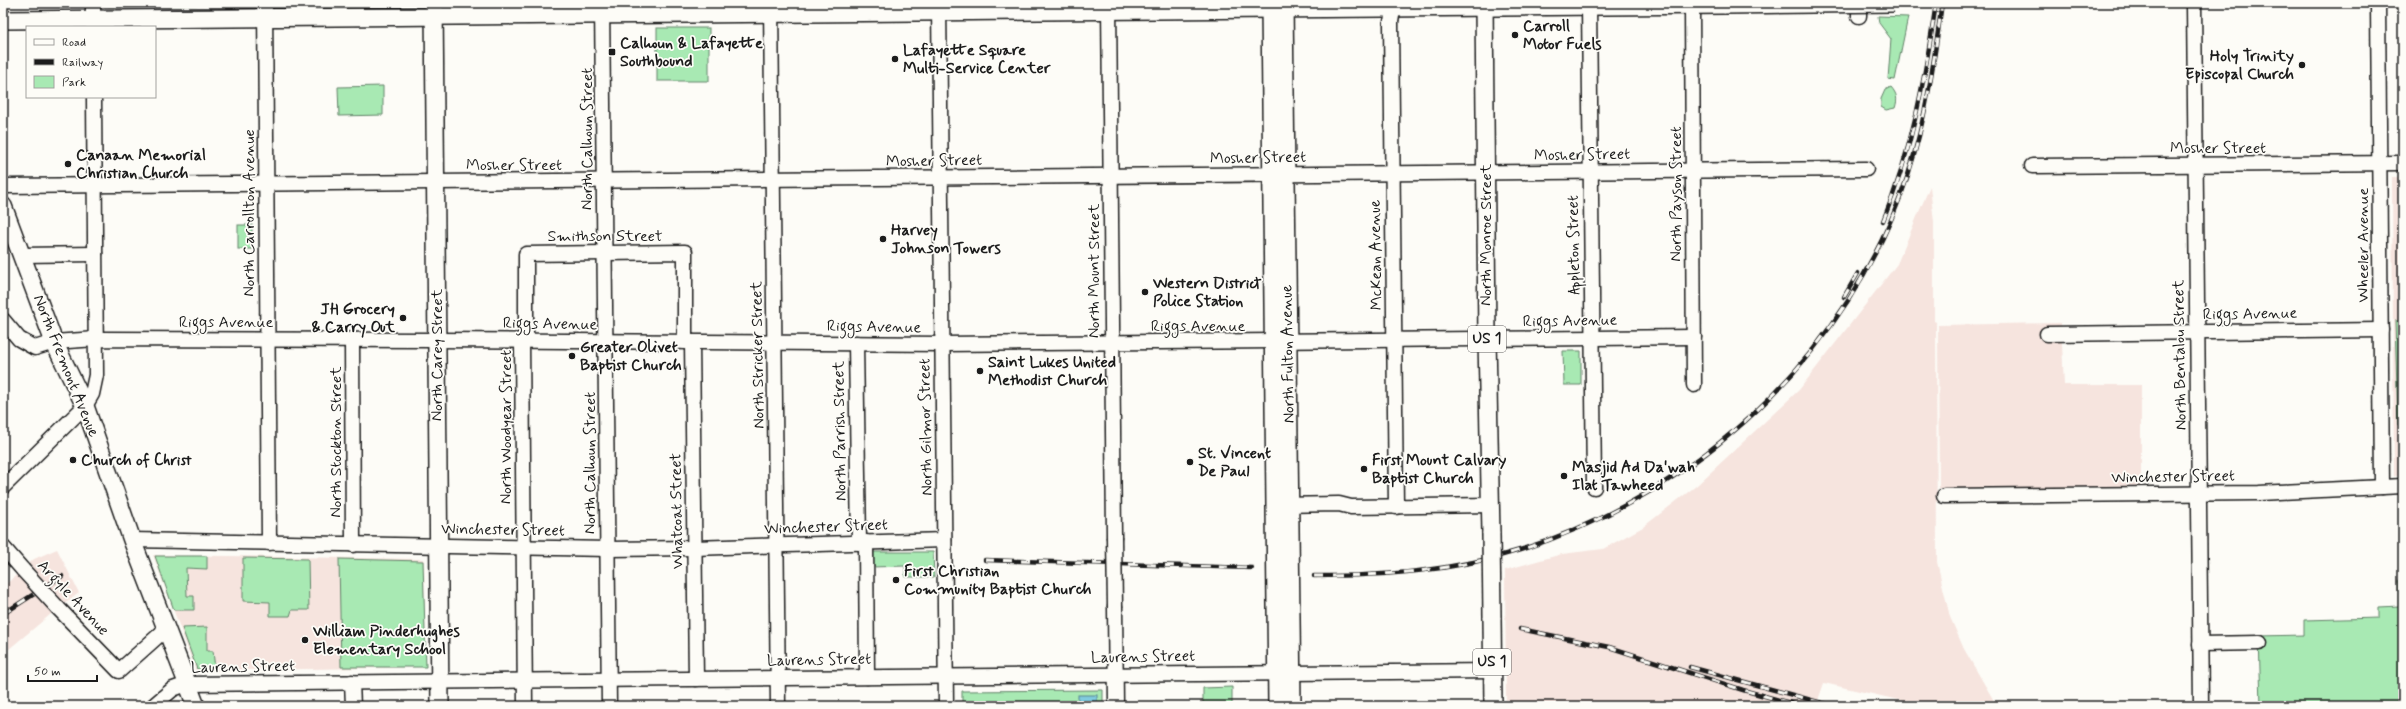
<svg xmlns="http://www.w3.org/2000/svg" width="2406" height="709" font-family="Mynerve,sans-serif">
  <rect width="100%" height="100%" fill="#fdfcf7"/>
  <filter id="ink" filterUnits="userSpaceOnUse"><feTurbulence type="fractalNoise" baseFrequency=".025" numOctaves="2"/><feDisplacementMap in="SourceGraphic" scale="8" xChannelSelector="R" yChannelSelector="G"/><feConvolveMatrix kernelMatrix="1 2 1 2 8 2 1 2 1" color-interpolation-filters="sRGB"/></filter>
  <g filter="url(#ink)">
    <g fill="#f6e4de">
      <path d="M 2392,177 L 2403,177 L 2403,476 L 2394,476 Z"/>
      <path d="M 1930,186 L 1934,222 L 1934,321 L 1936,322 L 1937,562 L 1950,617 L 1964,649 L 1997,706 L 1925,706 L 1824,683 L 1816,706 L 1506,706 L 1505,570 L 1562,554 L 1603,549 L 1643,527 L 1696,486 L 1799,390 L 1897,264 Z"/>
      <path d="M 2061,323 L 2064,385 L 2141,385 L 2141,488 L 1939,488 L 1938,325 Z"/>
      <path d="M 57,549 L 79,593 L 51,614 L 3,654 L 3,587 L 34,559 Z"/>
      <path d="M 153,555 L 424,559 L 426,667 L 196,671 Z"/>
    </g>
    <g fill="#a8e9b3" stroke="#628268">
      <path d="M 108,3 L 250,3 L 250,4 L 108,6 Z"/>
      <path d="M 1878,16 L 1908,17 L 1895,80 L 1888,79 L 1891,39 L 1879,23 Z"/>
      <rect x="657" y="28" width="52" height="53"/>
      <path d="M 383,86 L 383,115 L 339,116 L 338,87 Z"/>
      <path d="M 1891,87 C 1897,94 1898,99 1895,108 L 1886,110 L 1881,107 L 1881,99 L 1885,90 Z"/>
      <rect x="238" y="225" width="14" height="24"/>
      <path d="M 2395,321 L 2403,321 L 2403,425 L 2398,425 Z"/>
      <path d="M 1563,351 L 1581,351 L 1581,385 L 1564,385 Z"/>
      <path d="M 871,552 L 933,552 L 934,577 L 905,577 L 905,566 L 872,567 Z"/>
      <path d="M 155,556 L 207,556 L 207,569 L 186,568 L 187,596 L 194,596 L 194,610 L 174,610 Z"/>
      <path d="M 243,558 L 308,559 L 309,610 L 292,610 L 290,616 L 270,616 L 270,602 L 243,601 Z"/>
      <path d="M 339,559 L 423,561 L 426,667 L 341,667 Z"/>
      <path d="M 2399,580 L 2403,580 L 2403,706 L 2261,706 L 2259,636 L 2304,635 L 2304,620 L 2379,618 L 2379,607 L 2399,606 Z"/>
      <path d="M 207,627 L 207,651 L 213,651 L 215,669 L 197,669 L 182,628 Z"/>
      <path d="M 1232,687 L 1232,706 L 1203,706 L 1203,688 Z"/>
      <path d="M 1103,690 L 1103,706 L 962,706 L 962,691 Z"/>
    </g>
    <rect fill="#80cbdf" stroke="#588591" x="1078" y="695" width="19" height="11"/>
    <g fill="none" stroke-linecap="round" stroke-linejoin="round">
      <defs>
        <g id="minor">
          <path d="M 93,3 L 93,27"/>
          <path d="M 265,3 L 269,543"/>
          <path d="M 602,3 L 609,706"/>
          <path d="M 771,3 L 778,706"/>
          <path d="M 939,3 L 946,706"/>
          <path d="M 1109,3 L 1114,537"/>
          <path d="M 1394,3 L 1391,22 L 1396,507"/>
          <path d="M 1589,3 L 1594,487"/>
          <path d="M 1692,3 L 1694,385"/>
          <path d="M 1859,3 L 1859,16"/>
          <path d="M 2194,3 L 2201,706"/>
          <path d="M 2378,3 L 2382,487"/>
          <path d="M 2032,166 L 2403,163"/>
          <path d="M 3,186 L 1866,169"/>
          <path d="M 22,255 L 95,254"/>
          <path d="M 3,320 L 19,339 L 35,348 L 54,342 L 96,339 L 437,340 L 943,344 L 1694,337"/>
          <path d="M 2047,334 L 2381,330"/>
          <path d="M 352,339 L 353,545"/>
          <path d="M 522,340 L 525,706"/>
          <path d="M 526,340 L 526,254 L 685,252 L 685,342"/>
          <path d="M 692,342 L 696,679"/>
          <path d="M 856,343 L 859,543"/>
          <path d="M 3,487 L 85,406 L 92,394 L 96,375 L 94,97"/>
          <path d="M 1944,496 L 2259,493 L 2403,486"/>
          <path d="M 1279,505 L 1339,504 L 1351,507 L 1491,505"/>
          <path d="M 132,540 L 608,549 L 694,548 L 944,540"/>
          <path d="M 866,542 L 867,677"/>
          <path d="M 3,547 L 23,570"/>
          <path d="M 1115,607 L 1116,706"/>
          <path d="M 58,608 L 119,671 L 166,629"/>
          <path d="M 2200,644 L 2260,643"/>
          <path d="M 352,682 L 353,706"/>
          <path d="M 153,706 L 173,689 L 187,684 L 1492,671"/>
        </g>
        <g id="major">
          <path d="M 434,3 L 440,706"/>
          <path d="M 1270,3 L 1277,706"/>
          <path d="M 1284,3 L 1292,706"/>
          <path d="M 1484,3 L 1487,339 L 1491,534"/>
          <path d="M 3,20 L 1725,5"/>
          <path d="M 3,206 L 54,342 L 85,406 L 132,540 L 196,706"/>
          <path d="M 1492,617 L 1493,706"/>
        </g>
      </defs>
      <use href="#minor" stroke="#1c1c1c" stroke-width="17"/>
      <use href="#major" stroke="#1c1c1c" stroke-width="20"/>
      <use href="#minor" stroke="#fdfcf7" stroke-width="14"/>
      <use href="#major" stroke="#fdfcf7" stroke-width="17"/>
      <defs>
        <g id="rail">
          <path d="M 1883,221 C 1912,151 1925,78 1936,3"/>
          <path d="M 1844,297 L 1858,273"/>
          <path d="M 985,560 L 1252,568"/>
          <path d="M 1314,576 C 1384,576 1454,571 1520,550 C 1699,493 1849,354 1908,175 C 1926,119 1934,61 1942,3"/>
          <path d="M 3,614 L 62,576"/>
          <path d="M 1520,629 L 1609,647 L 1743,690 L 1801,706"/>
          <path d="M 1690,667 L 1833,706"/>
        </g>
      </defs>
      <use href="#rail" stroke="#1c1c1c" stroke-width="4.5"/>
      <use href="#rail" stroke="#fdfcf7" stroke-width="3" stroke-dasharray="9" stroke-linecap="butt"/>
      <defs>
        <g id="minor-bridge">
          <path d="M 1114,537 L 1115,607"/>
          <path d="M 23,570 L 58,608"/>
        </g>
        <g id="major-bridge">
          <path d="M 1725,5 L 1894,3"/>
          <path d="M 1491,534 L 1492,617"/>
        </g>
      </defs>
      <use href="#minor-bridge" stroke="#1c1c1c" stroke-width="17" stroke-linecap="butt"/>
      <use href="#major-bridge" stroke="#1c1c1c" stroke-width="20" stroke-linecap="butt"/>
      <use href="#minor-bridge" stroke="#fdfcf7" stroke-width="14"/>
      <use href="#major-bridge" stroke="#fdfcf7" stroke-width="17"/>
    </g>
  </g>
  <g fill="#1c1c1c" stroke="#fdfcf7" stroke-width="1.5">
    <circle cx="1515" cy="35" r="4"/>
    <rect x="608" y="48" width="8" height="8" rx="2"/>
    <circle cx="895" cy="59" r="4"/>
    <circle cx="2302" cy="65" r="4"/>
    <circle cx="68" cy="164" r="4"/>
    <circle cx="883" cy="239" r="4"/>
    <circle cx="1145" cy="292" r="4"/>
    <circle cx="403" cy="318" r="4"/>
    <circle cx="572" cy="356" r="4"/>
    <circle cx="980" cy="371" r="4"/>
    <circle cx="73" cy="460" r="4"/>
    <circle cx="1190" cy="462" r="4"/>
    <circle cx="1364" cy="469" r="4"/>
    <circle cx="1564" cy="476" r="4"/>
    <circle cx="896" cy="580" r="4"/>
    <circle cx="305" cy="640" r="4"/>
  </g>
  <g text-anchor="middle" dominant-baseline="central" stroke-width="3.5" stroke-linejoin="round" paint-order="stroke">
    <g fill="#fdfcf7" stroke="#605f5e" stroke-width="1">
      <rect x="1468" y="326" width="38" height="26" rx="3"/>
      <rect x="1473" y="649" width="38" height="26" rx="3"/>
    </g>
    <g font-size="15" font-weight="bold" fill="#1c1c1c">
      <text x="1487" y="339">US 1</text>
      <text x="1492" y="662">US 1</text>
    </g>
    <g font-size="16" font-weight="bold" fill="#1c1c1c" stroke="#fdfcf7" text-anchor="start">
      <text x="1523" y="26">Carroll<tspan x="1523" dy="18">Motor Fuels</tspan></text>
      <text x="620" y="43">Calhoun &amp; Lafayette<tspan x="620" dy="18">Southbound</tspan></text>
      <text x="903" y="50">Lafayette Square<tspan x="903" dy="18">Multi-Service Center</tspan></text>
      <text x="2294" y="56" text-anchor="end">Holy Trinity<tspan x="2294" dy="18">Episcopal Church</tspan></text>
      <text x="76" y="155">Canaan Memorial<tspan x="76" dy="18">Christian Church</tspan></text>
      <text x="891" y="230">Harvey<tspan x="891" dy="18">Johnson Towers</tspan></text>
      <text x="1153" y="283">Western District<tspan x="1153" dy="18">Police Station</tspan></text>
      <text x="395" y="309" text-anchor="end">JH Grocery<tspan x="395" dy="18">&amp; Carry Out</tspan></text>
      <text x="580" y="347">Greater Olivet<tspan x="580" dy="18">Baptist Church</tspan></text>
      <text x="988" y="362">Saint Lukes United<tspan x="988" dy="18">Methodist Church</tspan></text>
      <text x="1198" y="453">St. Vincent<tspan x="1198" dy="18">De Paul</tspan></text>
      <text x="81" y="460">Church of Christ</text>
      <text x="1372" y="460">First Mount Calvary<tspan x="1372" dy="18">Baptist Church</tspan></text>
      <text x="1572" y="467">Masjid Ad Da'wah<tspan x="1572" dy="18">Ilat Tawheed</tspan></text>
      <text x="904" y="571">First Christian<tspan x="904" dy="18">Community Baptist Church</tspan></text>
      <text x="313" y="631">William Pinderhughes<tspan x="313" dy="18">Elementary School</tspan></text>
    </g>
    <g font-size="16" fill="#1c1c1c" stroke="#fdfcf7">
      <text transform="translate(587 139) rotate(-90)">North Calhoun Street</text>
      <text x="2218" y="148">Mosher Street</text>
      <text transform="translate(1582 155) rotate(-1)">Mosher Street</text>
      <text transform="translate(1258 158) rotate(-1)">Mosher Street</text>
      <text transform="translate(934 161) rotate(-1)">Mosher Street</text>
      <text x="514" y="165">Mosher Street</text>
      <text transform="translate(1676 194) rotate(-90)">North Payson Street</text>
      <text transform="translate(249 213) rotate(-90)">North Carrollton Avenue</text>
      <text transform="translate(1486 235) rotate(-90)">North Monroe Street</text>
      <text x="605" y="236">Smithson Street</text>
      <text transform="translate(1574 245) rotate(-91)">Appleton Street</text>
      <text transform="translate(2363 245) rotate(-90)">Wheeler Avenue</text>
      <text transform="translate(1376 255) rotate(-91)">McKean Avenue</text>
      <text transform="translate(1094 271) rotate(-90)">North Mount Street</text>
      <text transform="translate(2250 314) rotate(-1)">Riggs Avenue</text>
      <text transform="translate(1570 321) rotate(-1)">Riggs Avenue</text>
      <text x="226" y="322">Riggs Avenue</text>
      <text transform="translate(550 324) rotate(1)">Riggs Avenue</text>
      <text x="1198" y="326">Riggs Avenue</text>
      <text transform="translate(874 327) rotate(1)">Riggs Avenue</text>
      <text transform="translate(1288 354) rotate(-91)">North Fulton Avenue</text>
      <text transform="translate(437 355) rotate(-90)">North Carey Street</text>
      <text transform="translate(758 355) rotate(-91)">North Stricker Street</text>
      <text transform="translate(2180 355) rotate(-91)">North Bentalou Street</text>
      <text transform="translate(66 366) rotate(68)">North Fremont Avenue</text>
      <text transform="translate(506 427) rotate(-90)">North Woodyear Street</text>
      <text transform="translate(926 427) rotate(-91)">North Gilmor Street</text>
      <text transform="translate(840 431) rotate(-91)">North Parrish Street</text>
      <text transform="translate(336 442) rotate(-90)">North Stockton Street</text>
      <text transform="translate(590 463) rotate(-90)">North Calhoun Street</text>
      <text transform="translate(2173 477) rotate(-1)">Winchester Street</text>
      <text transform="translate(677 511) rotate(-91)">Whatcoat Street</text>
      <text transform="translate(826 527) rotate(-2)">Winchester Street</text>
      <text transform="translate(503 530) rotate(1)">Winchester Street</text>
      <text transform="translate(73 598) rotate(47)">Argyle Avenue</text>
      <text transform="translate(1143 657) rotate(-1)">Laurens Street</text>
      <text transform="translate(819 660) rotate(-1)">Laurens Street</text>
      <text transform="translate(243 667) rotate(-1)">Laurens Street</text>
    </g>
  </g>
  <rect width="2406" height="709" fill="none" stroke="#fdfcf7" stroke-width="16"/>
  <rect x="8" y="8" width="2390" height="693" fill="none" stroke="#1c1c1c" stroke-width="1.5" filter="url(#ink)"/>
  <rect x="26" y="26" width="130" height="72" fill="#fdfcf7" stroke="#a3a29f"/>
  <rect x="34" y="39" width="20" height="6" fill="#fdfcf7" stroke="#a3a29f"/>
  <text x="62" y="46" font-size="12" fill="#1c1c1c">Road</text>
  <rect x="34" y="59" width="20" height="6" fill="#1c1c1c" stroke="#a3a29f"/>
  <text x="62" y="66" font-size="12" fill="#1c1c1c">Railway</text>
  <rect x="34" y="76" width="20" height="12" fill="#a8e9b3" stroke="#a3a29f"/>
  <text x="62" y="86" font-size="12" fill="#1c1c1c">Park</text>
  <path d="M28 675v6h69v-6" fill="none" stroke="#1c1c1c" stroke-width="2"/>
  <text x="34" y="675" font-size="12" fill="#1c1c1c" stroke="#fdfcf7" stroke-width="3" paint-order="stroke">50 m</text>
</svg>
